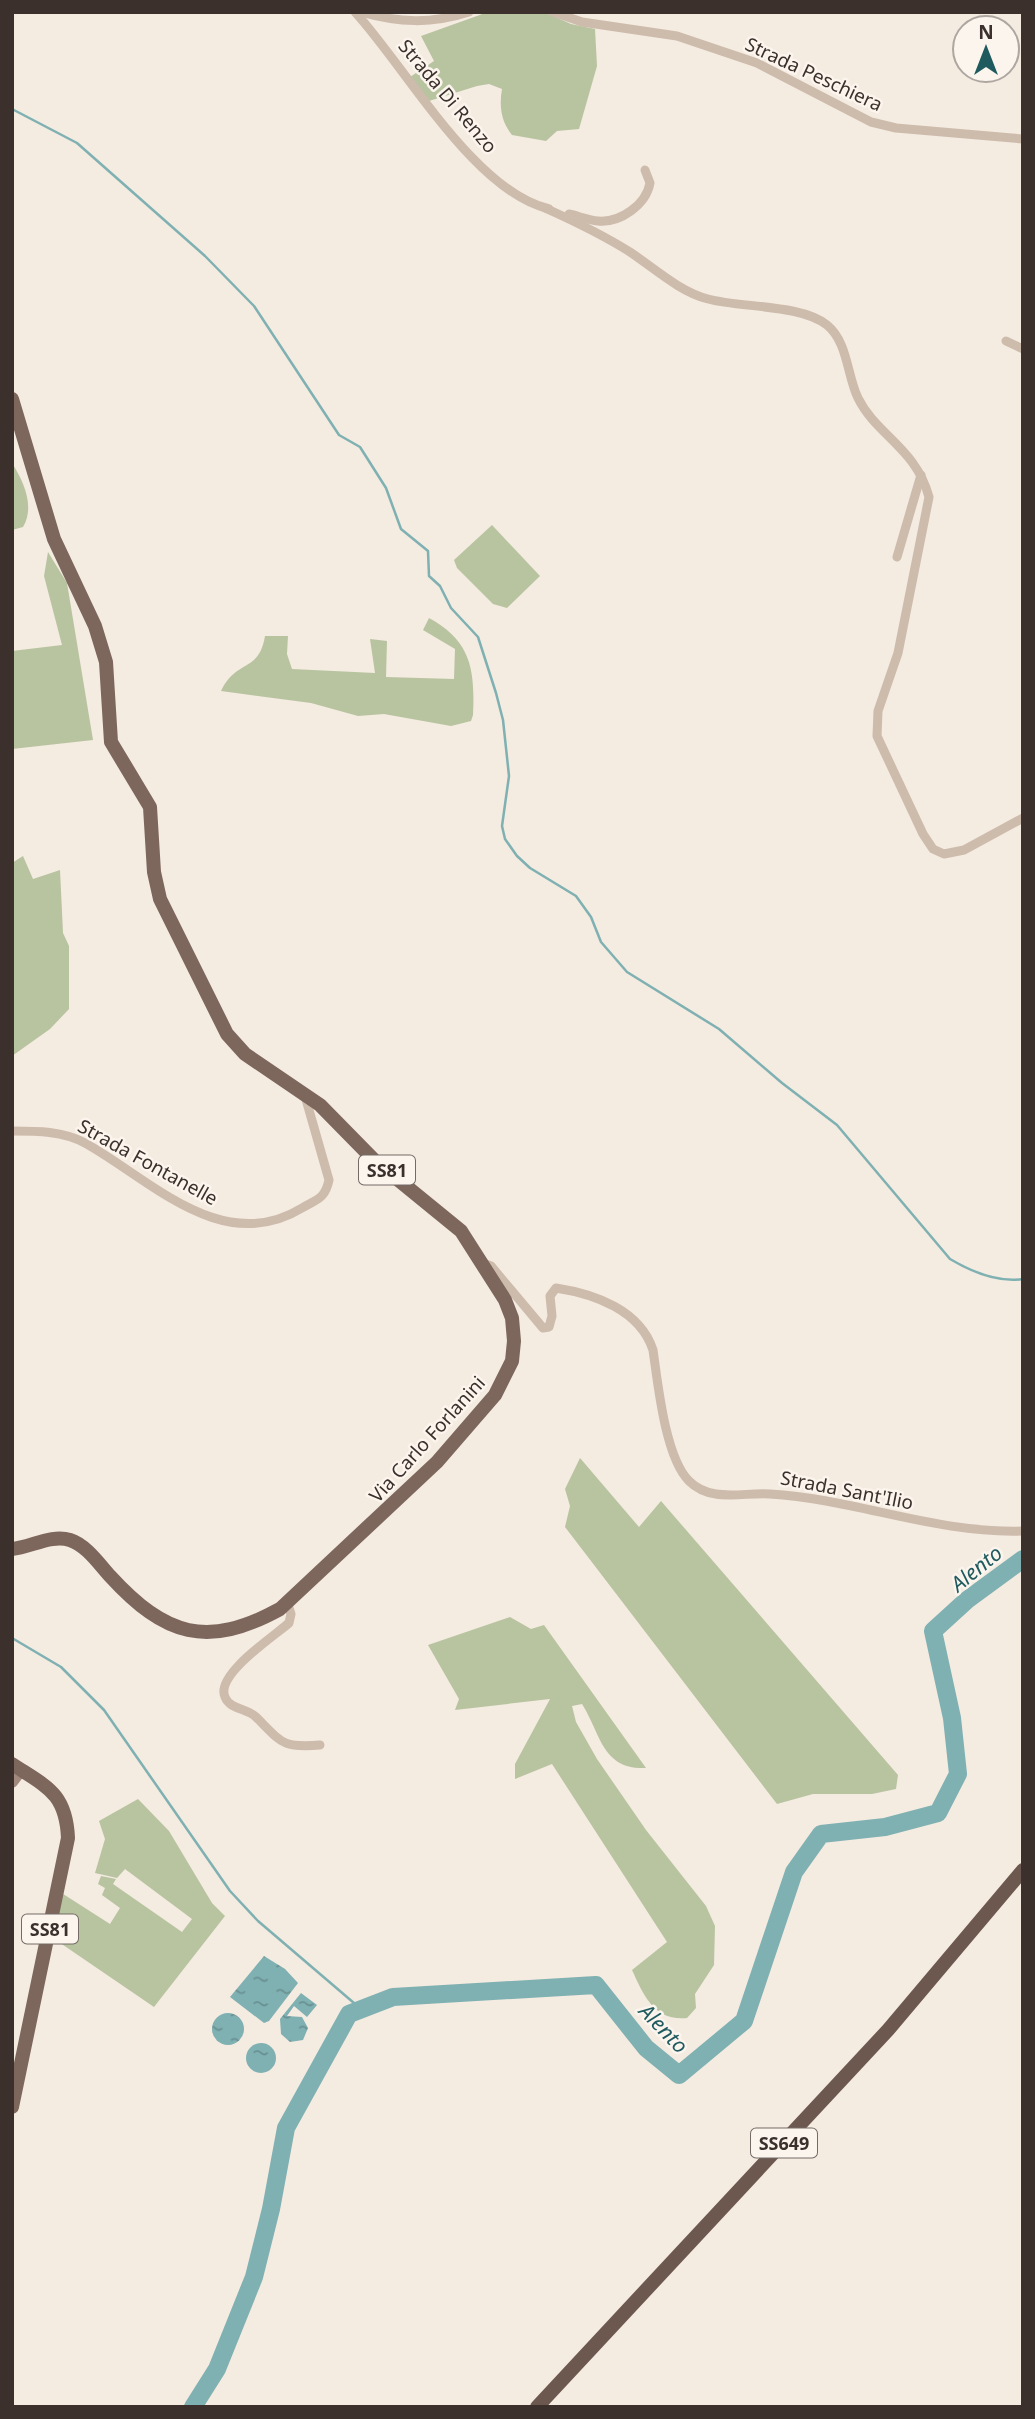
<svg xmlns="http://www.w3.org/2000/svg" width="1035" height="2419" font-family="'Noto Sans',sans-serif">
  <defs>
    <pattern id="water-ripples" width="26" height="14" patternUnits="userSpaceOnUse" patternTransform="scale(1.75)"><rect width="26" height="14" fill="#7fb0b2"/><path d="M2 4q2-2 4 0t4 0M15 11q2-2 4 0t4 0" fill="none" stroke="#699091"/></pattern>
  </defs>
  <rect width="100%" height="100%" fill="#f4ebe1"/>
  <g fill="#b8c4a0">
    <path d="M 488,12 L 544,12 L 571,24 L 595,29 L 597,66 L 579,129 L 557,131 L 546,141 L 512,135 C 501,121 499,106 502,89 L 489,84 L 477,86 L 429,101 L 410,77 L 434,61 L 421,36 Z"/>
    <path d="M 12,463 C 24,482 35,507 23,527 L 12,530 Z"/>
    <path d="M 492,525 L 540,576 L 507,608 L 493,604 L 457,568 L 454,560 Z"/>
    <path d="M 48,552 L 67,583 L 93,740 L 12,749 L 12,651 L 62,645 L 44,576 Z"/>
    <path d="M 429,618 C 471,641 475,669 473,715 L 471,721 L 451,726 L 384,714 L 358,716 L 311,703 L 221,691 C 236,659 259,673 265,636 L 288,636 L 287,654 L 292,669 L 375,673 L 370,639 L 387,641 L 386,677 L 454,679 L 455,649 L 423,630 Z"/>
    <path d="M 23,856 L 33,879 L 60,870 L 63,933 L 69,946 L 69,1009 L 50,1029 L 12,1056 L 12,863 Z"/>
    <path d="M 580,1458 L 639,1527 L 661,1501 L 898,1775 L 896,1789 L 872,1794 L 813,1794 L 777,1804 L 565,1527 L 570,1506 L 565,1489 Z"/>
    <path d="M 510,1617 L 531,1629 L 544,1625 L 646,1768 C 602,1770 601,1734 582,1704 L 572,1706 L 576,1722 L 597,1759 L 646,1830 L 706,1906 L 715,1926 L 714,1965 L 695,1994 L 696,2008 L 687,2018 C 654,2021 644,1996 632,1970 L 667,1942 L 552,1764 L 515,1779 L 515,1764 L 550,1699 L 455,1710 L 459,1699 L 428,1645 Z"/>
    <path d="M 138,1799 L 169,1831 L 212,1903 L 225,1916 L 154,2007 L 50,1936 L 60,1892 L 110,1924 L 120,1908 L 102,1895 L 105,1888 L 98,1884 L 101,1876 L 116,1879 L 113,1884 L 182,1932 L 192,1919 L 125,1869 L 117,1878 L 95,1873 L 105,1839 L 99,1821 Z"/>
  </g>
  <g fill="url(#water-ripples)">
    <path d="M 264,1956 L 285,1969 L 298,1983 L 269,2021 L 264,2023 L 230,1997 Z"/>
    <path d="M 301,1993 L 317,2005 L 307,2017 L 294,2006 L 287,2016 L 302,2017 L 308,2028 L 303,2040 L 290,2042 L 281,2034 L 280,2019 Z"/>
    <circle cx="228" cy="2029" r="16"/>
    <circle cx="261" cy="2058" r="15"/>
  </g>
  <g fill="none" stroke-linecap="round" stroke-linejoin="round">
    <g stroke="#7fb0b2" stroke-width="2.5">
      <path d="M 12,109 L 77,143 L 205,256 L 254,306 L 339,435 L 360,447 L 386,488 L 401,529 L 428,551 L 429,576 L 440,586 L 451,608 L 478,637 L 496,693 L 503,720 L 509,776 L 502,826 L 505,839 L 517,856 L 530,868 L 576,896 L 591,917 L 601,942 L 627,972 L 719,1029 L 782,1083 L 837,1125 L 950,1259 C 972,1272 997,1283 1023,1279"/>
      <path d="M 12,1638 L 61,1667 L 104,1710 L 230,1891 L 258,1921 L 361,2009"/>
    </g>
    <path stroke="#7fb0b2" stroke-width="18" d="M 193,2407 L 217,2369 L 254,2277 L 271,2209 L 286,2128 L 349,2014 L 393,1997 L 596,1985 L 646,2048 L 679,2075 L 744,2021 L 794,1872 L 821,1834 L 885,1827 L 938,1813 L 958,1774 L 952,1718 L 933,1631 L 967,1600 L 1023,1559"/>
    <g stroke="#cdbbac" stroke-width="9">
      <path d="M 355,12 C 407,69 474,191 549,209"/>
      <path d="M 361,12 C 399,23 432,24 469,12"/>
      <path d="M 553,12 L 582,22 L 677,36 L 757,63 L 871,122 L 896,128 L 1023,139"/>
      <path d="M 545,208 C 574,221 603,235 630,252 C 654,268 680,292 708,299 C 741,308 801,304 827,325 C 848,342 847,376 858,398 C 876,435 916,448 929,497 L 898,653 L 878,711 L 877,736 L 923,834 L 933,849 L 944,854 L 964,850 L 1023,818"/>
      <path d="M 569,214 C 578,216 588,220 598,221 C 620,223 646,205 650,183 L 645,170"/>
      <path d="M 1006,341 L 1023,349"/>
      <path d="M 897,557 L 921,475"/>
      <path d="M 12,1131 C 37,1131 63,1131 85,1143 C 150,1179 222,1257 302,1208 C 317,1199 325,1199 329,1180 L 305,1096"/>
      <path d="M 483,1263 L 491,1266 L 543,1328 L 549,1327 L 552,1316 L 550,1296 L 556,1288 C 595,1294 640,1310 653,1350 C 658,1384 665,1457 689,1481 C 711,1503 743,1492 770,1494 C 856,1499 936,1534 1023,1531"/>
      <path d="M 287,1602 L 291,1614 L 289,1623 C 273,1637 215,1675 225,1697 C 230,1710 247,1708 256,1717 C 282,1743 282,1748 320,1745"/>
    </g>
    <path stroke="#a18a7d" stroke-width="12" d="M 12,1782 L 21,1770"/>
    <g stroke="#7d675c" stroke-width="14">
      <path d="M 12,399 L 54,539 L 95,626 L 106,662 L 111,742 L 150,807 L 154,872 L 160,899 L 227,1034 L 245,1054 L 320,1105 L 374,1160 L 461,1231 L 505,1300 L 512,1318 L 514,1341 L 512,1361 L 495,1395 L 437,1462 L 280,1609 C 207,1649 165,1636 110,1576 C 99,1564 86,1545 70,1540 C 52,1534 31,1547 12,1549"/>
      <path d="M 12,1764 C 47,1787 66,1793 68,1838 L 12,2107"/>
    </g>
    <path stroke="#6c584f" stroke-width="14" d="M 537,2407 L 888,2030 L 1023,1870"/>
  </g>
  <g text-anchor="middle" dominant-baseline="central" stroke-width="5" stroke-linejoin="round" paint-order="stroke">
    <g fill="#fbf5ee" stroke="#756b66" stroke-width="2">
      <rect x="359" y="1155.5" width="56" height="29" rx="5"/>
      <rect x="22" y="1914.5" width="56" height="29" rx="5"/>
      <rect x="751" y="2128.5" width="66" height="29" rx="5"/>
    </g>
    <g font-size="18" font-weight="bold" fill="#3b302b">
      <text x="387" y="1170">SS81</text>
      <text x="50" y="1929">SS81</text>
      <text x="784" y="2143">SS649</text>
    </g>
    <g font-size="19" fill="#3b302b" stroke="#fbf5ee">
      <text transform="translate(814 74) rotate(25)">Strada Peschiera</text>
      <text transform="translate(448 96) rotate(50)">Strada Di Renzo</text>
      <text transform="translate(148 1162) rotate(29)">Strada Fontanelle</text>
      <text transform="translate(427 1439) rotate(-48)">Via Carlo Forlanini</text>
      <text transform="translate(847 1490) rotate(11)">Strada Sant'Ilio</text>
    </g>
    <g font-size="21" font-style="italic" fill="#1f5a5e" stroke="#fbf5ee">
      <text transform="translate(976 1568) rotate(-39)">Alento</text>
      <text transform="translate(664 2028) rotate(46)">Alento</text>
    </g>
  </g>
  <rect width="1035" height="2419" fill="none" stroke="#3b302b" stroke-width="28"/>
  <g transform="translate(986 49)"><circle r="33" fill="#fbf5ee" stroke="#aea6a0" stroke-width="2"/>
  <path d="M0-5L12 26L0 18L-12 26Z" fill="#1f5a5e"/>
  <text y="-10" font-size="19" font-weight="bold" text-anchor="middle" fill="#3b302b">N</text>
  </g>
</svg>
